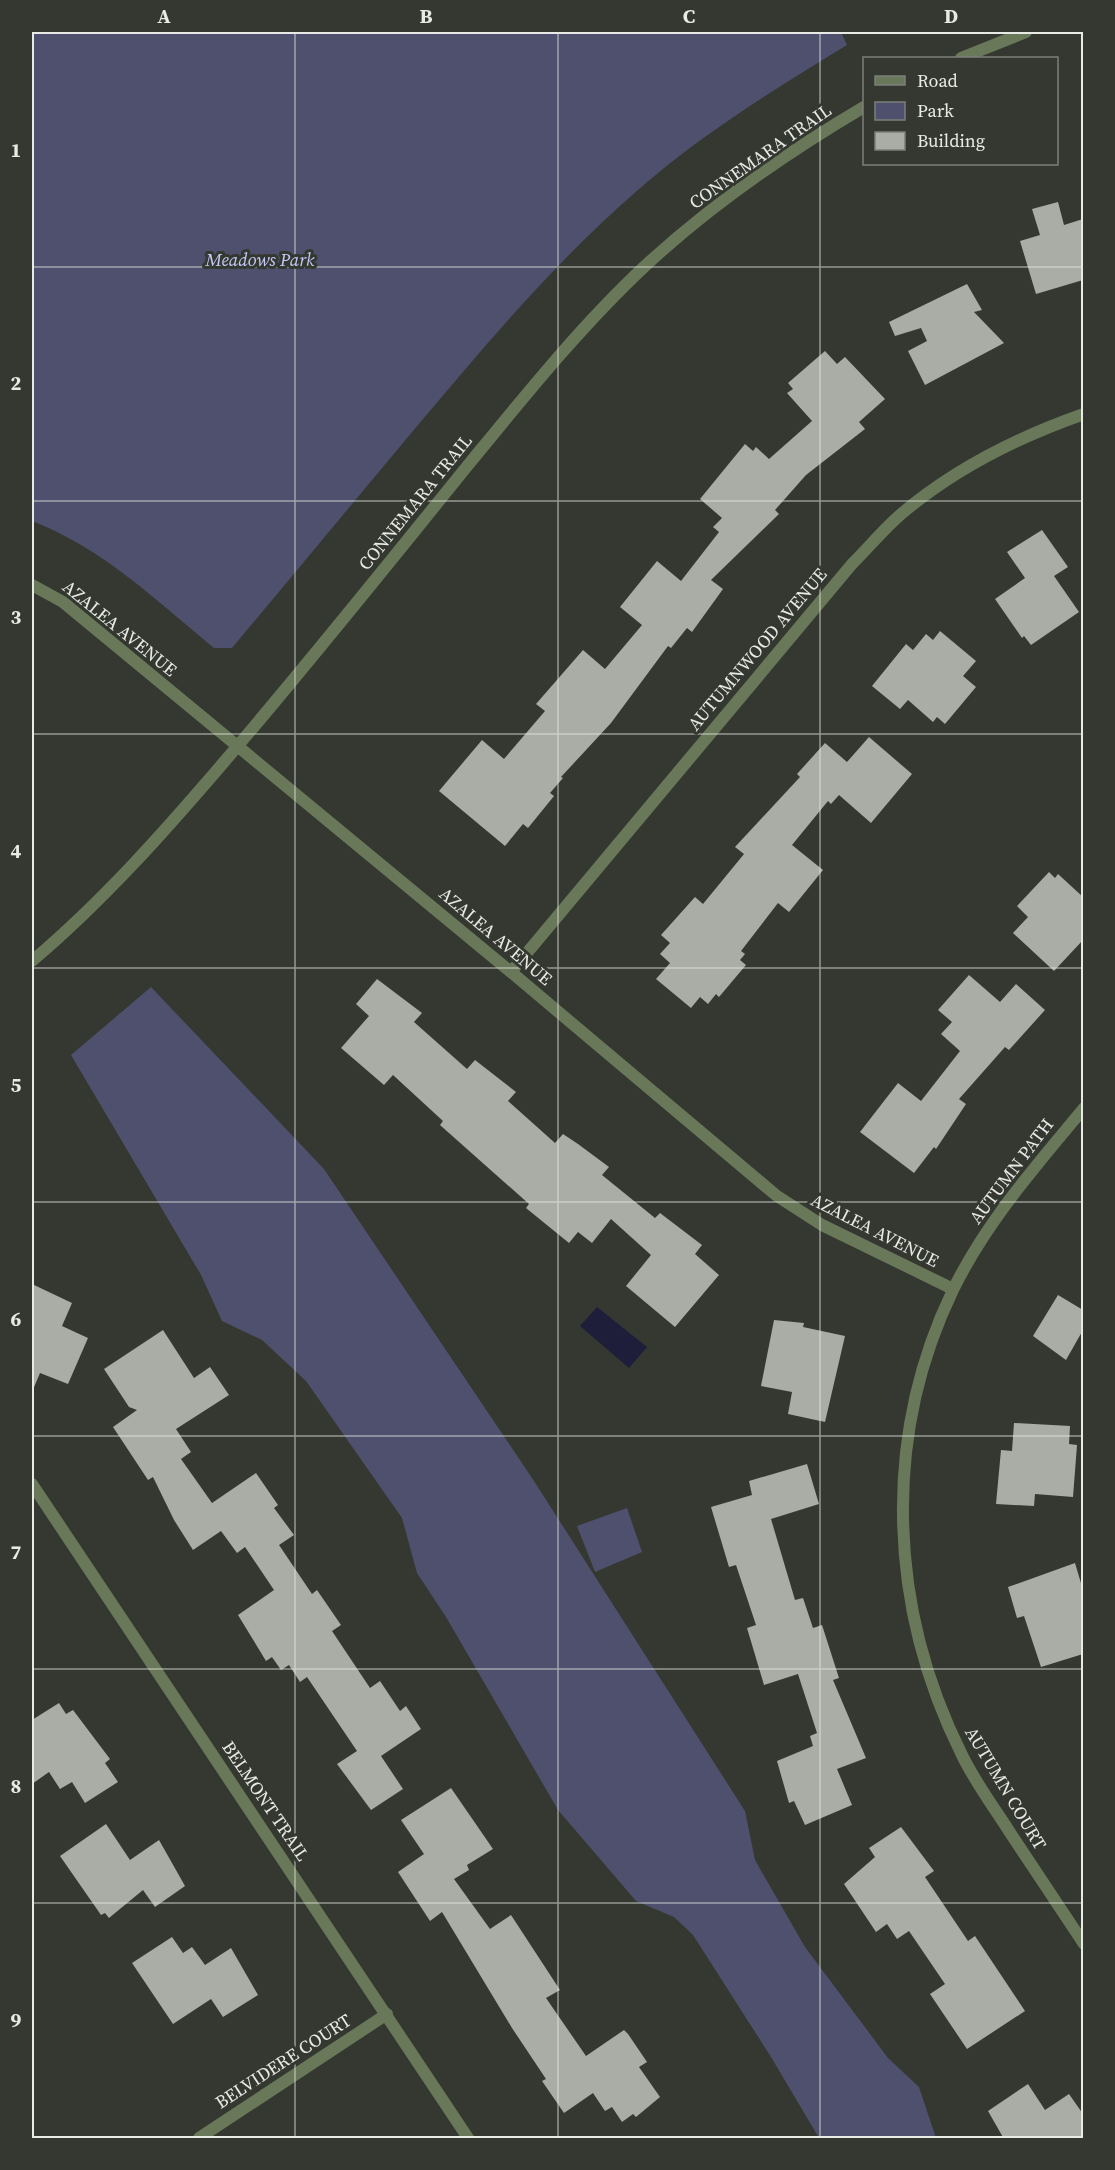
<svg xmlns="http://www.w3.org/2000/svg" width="1115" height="2170" font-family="'Source Serif 4',serif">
  <rect width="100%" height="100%" fill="#343831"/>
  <g fill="#4e506d">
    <path d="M 32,32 L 841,32 L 847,45 C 775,89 702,134 638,190 C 557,260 488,342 418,425 C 356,499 294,574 232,648 L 214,648 C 154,599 104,549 32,521 Z"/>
    <path d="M 151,987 L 324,1169 L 534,1481 L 745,1811 L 755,1860 L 805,1947 L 888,2058 L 919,2087 L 936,2138 L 819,2138 L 771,2057 L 693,1935 L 674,1917 L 636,1901 L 558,1810 L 446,1617 L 417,1573 L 402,1518 L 306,1381 L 262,1340 L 222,1321 L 201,1275 L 71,1055 Z"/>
    <path d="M 627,1508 L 642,1552 L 595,1572 L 577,1526 Z"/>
  </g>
  <path fill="#1e1e3b" d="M 597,1307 L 647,1347 L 629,1368 L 580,1326 Z"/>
  <g fill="#a9ada5">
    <path d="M 1058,202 L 1064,225 L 1083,219 L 1083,280 L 1036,294 L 1020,241 L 1040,235 L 1032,209 Z"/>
    <path d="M 967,284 L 982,310 L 974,312 L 1004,343 L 925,385 L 908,351 L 927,341 L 921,328 L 895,336 L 889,322 Z"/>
    <path d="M 825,351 L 837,364 L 845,357 L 885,399 L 859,422 L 865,429 L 806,475 L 775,510 L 779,514 L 711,580 L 723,589 L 692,632 L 687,628 L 671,648 L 668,646 L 611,723 L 561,777 L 563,778 L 550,793 L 554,796 L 528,828 L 523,824 L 505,846 L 439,791 L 482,740 L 504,759 L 545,711 L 536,704 L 583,650 L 605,669 L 642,625 L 620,607 L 657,561 L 681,581 L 719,532 L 713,527 L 722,518 L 700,499 L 745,444 L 753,451 L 756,447 L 769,459 L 812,421 L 787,393 L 793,389 L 788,383 Z"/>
    <path d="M 1042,530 L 1068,567 L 1054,576 L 1079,612 L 1031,645 L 1024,636 L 1022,638 L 995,599 L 1025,578 L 1007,552 Z"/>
    <path d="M 940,631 L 976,661 L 963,676 L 976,687 L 945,724 L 937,717 L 933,722 L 908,700 L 900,709 L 872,686 L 906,644 L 913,650 L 926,634 L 933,640 Z"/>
    <path d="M 869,737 L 912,774 L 871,823 L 839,795 L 831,804 L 828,801 L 792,845 L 823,870 L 789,912 L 778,903 L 741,951 L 745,954 L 740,960 L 746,965 L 719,997 L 716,994 L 708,1004 L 700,997 L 691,1008 L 656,979 L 670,963 L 660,954 L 670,943 L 661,935 L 695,897 L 703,904 L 744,854 L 735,847 L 800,777 L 797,774 L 825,743 L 847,762 Z"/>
    <path d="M 1049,872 L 1055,878 L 1058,874 L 1083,897 L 1083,940 L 1054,971 L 1013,933 L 1028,917 L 1017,906 Z"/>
    <path d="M 969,975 L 1000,1002 L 1016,984 L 1045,1010 L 1009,1050 L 1005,1047 L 959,1099 L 966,1104 L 936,1149 L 934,1147 L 914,1173 L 860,1132 L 898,1083 L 921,1101 L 960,1051 L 941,1034 L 952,1022 L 938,1010 Z"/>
    <path d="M 377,979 L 422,1013 L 414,1022 L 467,1069 L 475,1060 L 516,1092 L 508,1101 L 555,1143 L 563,1134 L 578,1144 L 609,1167 L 602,1175 L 655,1218 L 660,1213 L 702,1245 L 695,1254 L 719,1275 L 675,1327 L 626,1286 L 651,1255 L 611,1219 L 592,1243 L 578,1232 L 569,1243 L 526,1208 L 529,1204 L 440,1125 L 443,1121 L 393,1075 L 384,1085 L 341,1048 L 369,1016 L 356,1004 Z"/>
    <path d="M 32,1284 L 72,1303 L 62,1326 L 88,1338 L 68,1384 L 40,1373 L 32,1392 Z"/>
    <path d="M 1058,1295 L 1083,1310 L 1083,1330 L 1066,1360 L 1033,1336 Z"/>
    <path d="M 774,1320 L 804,1323 L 803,1327 L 845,1336 L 825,1422 L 788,1414 L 792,1392 L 761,1386 Z"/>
    <path d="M 163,1330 L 194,1378 L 210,1367 L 229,1395 L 176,1429 L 191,1452 L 181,1459 L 212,1503 L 256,1473 L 278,1505 L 274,1508 L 294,1535 L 279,1545 L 312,1594 L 317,1590 L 341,1625 L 332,1631 L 370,1688 L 380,1681 L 400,1711 L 406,1706 L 421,1729 L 381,1756 L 403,1789 L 371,1810 L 337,1764 L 357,1751 L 307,1677 L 300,1682 L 289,1665 L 281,1670 L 272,1657 L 266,1661 L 238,1615 L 274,1590 L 245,1547 L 237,1553 L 221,1531 L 193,1550 L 174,1520 L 153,1477 L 148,1480 L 113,1427 L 137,1410 L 129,1407 L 104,1369 Z"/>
    <path d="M 1014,1423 L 1070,1426 L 1069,1444 L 1077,1445 L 1073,1497 L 1035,1494 L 1034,1506 L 996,1504 L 1001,1450 L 1012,1451 Z"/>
    <path d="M 807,1464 L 819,1504 L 771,1519 L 795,1600 L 803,1598 L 813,1628 L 822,1625 L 839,1678 L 833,1680 L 866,1758 L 837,1769 L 852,1805 L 805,1825 L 794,1801 L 789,1803 L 777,1761 L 813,1746 L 810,1736 L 817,1733 L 798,1674 L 764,1685 L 747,1628 L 756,1625 L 736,1565 L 729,1567 L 711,1507 L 752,1495 L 749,1481 Z"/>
    <path d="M 1075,1563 L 1083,1590 L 1083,1654 L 1041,1667 L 1024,1616 L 1017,1618 L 1008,1587 Z"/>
    <path d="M 59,1703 L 66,1714 L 73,1710 L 110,1759 L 105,1763 L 118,1782 L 85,1803 L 72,1782 L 60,1789 L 49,1772 L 32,1784 L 32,1720 Z"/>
    <path d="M 451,1788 L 493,1849 L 467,1865 L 469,1870 L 454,1879 L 490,1929 L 511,1915 L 560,1990 L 546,1998 L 586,2056 L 624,2030 L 628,2034 L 647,2062 L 639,2067 L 660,2097 L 636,2117 L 633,2114 L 622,2122 L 612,2107 L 605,2111 L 593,2093 L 564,2113 L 542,2081 L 546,2079 L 512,2028 L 442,1912 L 430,1921 L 398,1872 L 424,1854 L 401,1820 Z"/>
    <path d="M 106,1824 L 130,1860 L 159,1840 L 185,1886 L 155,1907 L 143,1890 L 109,1918 L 105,1913 L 101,1915 L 60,1856 Z"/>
    <path d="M 901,1827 L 934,1871 L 925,1877 L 968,1941 L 975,1936 L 1025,2011 L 967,2049 L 930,1994 L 945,1984 L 909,1931 L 897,1939 L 887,1924 L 876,1932 L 844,1884 L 875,1857 L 869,1848 Z"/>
    <path d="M 172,1937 L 183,1953 L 192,1947 L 205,1965 L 231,1948 L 258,1995 L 223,2017 L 211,1999 L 173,2024 L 132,1963 Z"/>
    <path d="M 1028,2084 L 1045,2110 L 1069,2094 L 1083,2114 L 1083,2139 L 1004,2139 L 988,2111 Z"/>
  </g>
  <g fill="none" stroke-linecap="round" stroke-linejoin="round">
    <g stroke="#697858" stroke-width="12">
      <path d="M 32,585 L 63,602 L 511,972 L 777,1196 L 822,1225 L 953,1289"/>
      <path d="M 511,972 L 852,564 C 868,548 883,530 900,515 C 954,469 1018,437 1084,414"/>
      <path d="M 1084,1108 C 1036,1166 986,1222 953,1290 C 881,1439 889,1609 962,1755 C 975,1782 993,1806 1009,1831 C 1034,1869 1059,1906 1084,1944"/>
      <path d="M 32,1484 L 468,2138"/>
      <path d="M 199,2138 L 387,2014"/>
    </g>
    <g stroke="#697858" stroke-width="12">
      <path d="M 961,58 L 1026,32"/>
      <path d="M 32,961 C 103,901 164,832 224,762 C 309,663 391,560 473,459 C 528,392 582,325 645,266 C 712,204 786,153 864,107"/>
    </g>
  </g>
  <path fill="none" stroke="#e7eae5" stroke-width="1.5" stroke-opacity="0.55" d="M 295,32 L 295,2138M 558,32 L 558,2138M 820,32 L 820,2138M 32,267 L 1084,267M 32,501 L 1084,501M 32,734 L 1084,734M 32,968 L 1084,968M 32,1202 L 1084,1202M 32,1436 L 1084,1436M 32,1669 L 1084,1669M 32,1903 L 1084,1903"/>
  <g text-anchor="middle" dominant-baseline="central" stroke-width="6" stroke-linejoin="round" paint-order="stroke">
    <g font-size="18" fill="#e7eae5" stroke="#343831">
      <text transform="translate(760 156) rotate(-35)">CONNEMARA TRAIL</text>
      <text transform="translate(415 502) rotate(-51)">CONNEMARA TRAIL</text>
      <text transform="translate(120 628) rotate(39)">AZALEA AVENUE</text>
      <text transform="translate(757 649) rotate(-50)">AUTUMNWOOD AVENUE</text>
      <text transform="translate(496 936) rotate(40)">AZALEA AVENUE</text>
      <text transform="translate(1011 1171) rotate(-53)">AUTUMN PATH</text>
      <text transform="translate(875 1230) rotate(27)">AZALEA AVENUE</text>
      <text transform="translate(1006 1788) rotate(59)">AUTUMN COURT</text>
      <text transform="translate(266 1801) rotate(56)">BELMONT TRAIL</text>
      <text transform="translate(283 2061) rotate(-33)">BELVIDERE COURT</text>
    </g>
    <g font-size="18" font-style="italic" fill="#c5c8f8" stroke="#343831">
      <text x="260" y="259">Meadows Park</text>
    </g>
  </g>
  <rect width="1115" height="2170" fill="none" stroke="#343831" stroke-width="66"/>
  <rect x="863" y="57" width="195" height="108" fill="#343831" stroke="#7c7f79" stroke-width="1.5"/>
  <rect x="875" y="76" width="30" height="9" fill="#697858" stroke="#7c7f79" stroke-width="1.5"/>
  <text x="917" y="87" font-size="18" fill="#e7eae5">Road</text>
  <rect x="875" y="102" width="30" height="18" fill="#4e506d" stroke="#7c7f79" stroke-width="1.5"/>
  <text x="917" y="117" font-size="18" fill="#e7eae5">Park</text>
  <rect x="875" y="132" width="30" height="18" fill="#a9ada5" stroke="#7c7f79" stroke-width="1.5"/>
  <text x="917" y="147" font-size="18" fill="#e7eae5">Building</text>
  <rect x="33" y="33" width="1049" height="2104" fill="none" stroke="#e7eae5" stroke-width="2"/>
  <g font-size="20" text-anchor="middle" font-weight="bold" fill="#e7eae5">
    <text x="164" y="23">A</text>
    <text x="426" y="23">B</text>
    <text x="689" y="23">C</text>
    <text x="951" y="23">D</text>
    <text x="16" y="157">1</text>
    <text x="16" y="390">2</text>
    <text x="16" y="624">3</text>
    <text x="16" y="858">4</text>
    <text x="16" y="1092">5</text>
    <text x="16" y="1326">6</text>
    <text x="16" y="1559">7</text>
    <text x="16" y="1793">8</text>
    <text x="16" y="2027">9</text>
  </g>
</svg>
